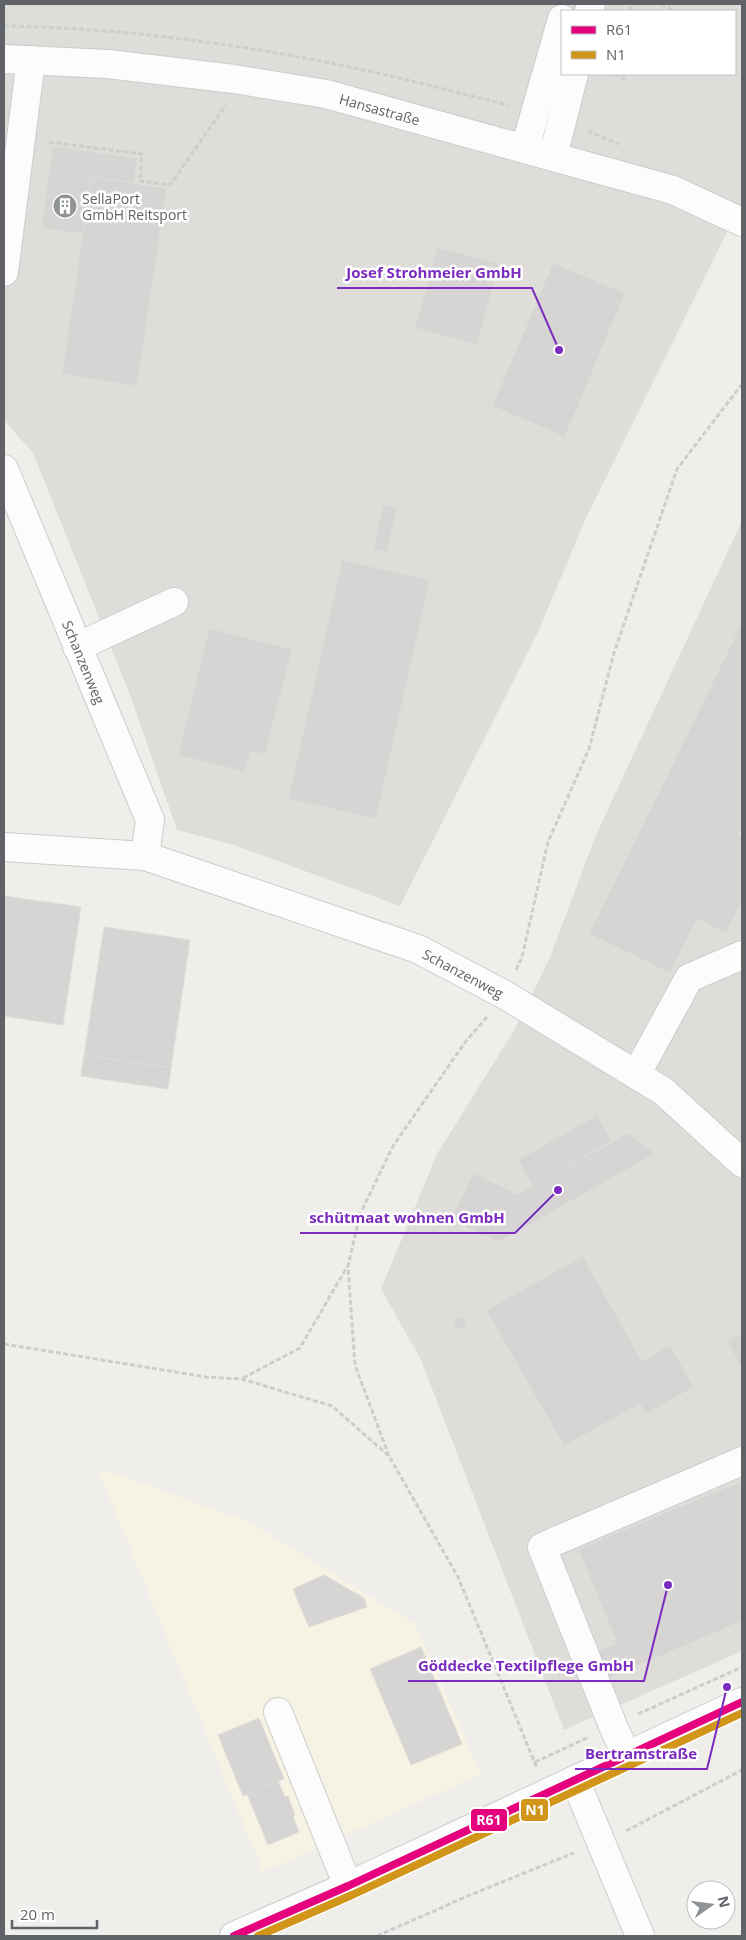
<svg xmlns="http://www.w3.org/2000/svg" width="746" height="1940" font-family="'Open Sans',sans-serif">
  <rect width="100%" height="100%" fill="#efeeea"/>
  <path fill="#f7f3e4" d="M 98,1470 L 117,1474 L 249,1522 L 415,1624 L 481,1774 L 263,1872 Z"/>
  <g fill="#dfddda" fill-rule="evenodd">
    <path d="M 4,4 L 742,4 L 742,202 L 586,518 L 538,632 L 400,906 L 234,845 L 177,830 L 130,695 L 33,453 L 4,420 ZM 562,11 L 735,11 L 735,74 L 562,74 Z"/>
    <path d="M 742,521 L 742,1651 L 564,1730 L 421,1360 L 381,1289 L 437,1154 L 516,1027 L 550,957 L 596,835 Z"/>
  </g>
  <g fill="#d6d5d3" stroke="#deddd9">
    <path d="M 53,146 L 137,158 L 134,183 L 91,177 L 83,234 L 41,228 Z"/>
    <path d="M 91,177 L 167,188 L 137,386 L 62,374 Z"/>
    <path d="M 437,247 L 499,263 L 477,345 L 415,328 Z"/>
    <path d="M 553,263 L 625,293 L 565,437 L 492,406 Z"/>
    <path d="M 383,504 L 397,508 L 387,552 L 373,549 Z"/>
    <path d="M 342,560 L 430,580 L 376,819 L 288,799 Z"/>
    <path d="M 742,622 L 742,701 L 711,686 Z"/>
    <path d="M 209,628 L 292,649 L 265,755 L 251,751 L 245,772 L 178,755 Z"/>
    <path d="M 711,686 L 742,701 L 742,827 L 738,835 L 742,837 L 742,901 L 726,933 L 697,919 L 670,973 L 589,934 Z"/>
    <path d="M 4,896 L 81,907 L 63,1025 L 4,1016 Z"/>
    <path d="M 104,927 L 190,940 L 171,1068 L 84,1055 Z"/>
    <path d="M 84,1055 L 171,1068 L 168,1089 L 81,1076 Z"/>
    <path d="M 597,1115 L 612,1141 L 533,1186 L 518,1160 Z"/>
    <path d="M 628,1133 L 656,1153 L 499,1242 L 451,1220 L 473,1173 L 518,1194 Z"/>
    <path d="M 583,1256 L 642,1361 L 670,1345 L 694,1387 L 646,1414 L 640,1404 L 564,1446 L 486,1310 Z"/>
    <circle cx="460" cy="1323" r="6"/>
    <path d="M 742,1333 L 742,1369 L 727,1341 Z"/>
    <path d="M 742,1481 L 742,1621 L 607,1679 L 596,1652 L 617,1643 L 578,1549 Z"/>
    <path d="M 324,1575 L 364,1598 L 367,1607 L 309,1627 L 293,1589 Z"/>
    <path d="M 421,1647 L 462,1744 L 411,1765 L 370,1669 Z"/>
    <path d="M 259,1718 L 284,1779 L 243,1796 L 218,1735 Z"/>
    <path d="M 278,1781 L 285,1797 L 288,1796 L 295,1815 L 293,1817 L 299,1832 L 268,1845 L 247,1794 Z"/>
  </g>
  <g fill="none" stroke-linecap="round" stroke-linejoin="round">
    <defs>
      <g id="minor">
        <path d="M 589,11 L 591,4"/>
        <path id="s1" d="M 4,59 L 108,64 L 234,79 L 326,94 L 673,190 L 742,222"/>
        <path d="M 525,148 L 562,19"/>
        <path d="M 553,156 L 574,74"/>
        <path d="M 4,272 L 31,60"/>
        <path id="s2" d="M 4,469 L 150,820 L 145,856"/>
        <path d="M 77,647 L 174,602"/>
        <path id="s3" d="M 4,847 L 145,856 L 418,949 L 505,995 L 663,1091 L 742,1163"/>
        <path d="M 636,1075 L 689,978 L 742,955"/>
        <path d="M 278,1712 L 348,1886"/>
        <path d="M 627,1756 L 613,1726 L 542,1547 L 742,1461"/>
        <path d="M 575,1780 L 640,1936"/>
        <path d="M 234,1936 L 348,1886 L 742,1702"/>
      </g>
    </defs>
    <use href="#minor" stroke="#cbcccc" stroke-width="30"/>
    <g stroke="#cacfcc" stroke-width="3" stroke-dasharray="5 2.5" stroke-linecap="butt">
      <path d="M 661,4 L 674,11"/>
      <path d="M 630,11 L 632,4"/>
      <path d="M 4,26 C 126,28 249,45 368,71 C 415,81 462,94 508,105"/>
      <path d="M 614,74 L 626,80"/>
      <path d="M 588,131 L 619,144"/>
      <path d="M 49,142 L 142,154 L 140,181 L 170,185 L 226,105"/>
      <path d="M 516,970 L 522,957 L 548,842 L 589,749 L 614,653 L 677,469 L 742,384"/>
      <path d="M 4,1344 L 206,1377 L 242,1379 L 332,1406 L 389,1456 L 458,1577 L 537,1768"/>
      <path d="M 243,1378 L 300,1348 L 347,1267"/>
      <path d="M 389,1456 L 355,1365 L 348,1266 L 360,1214 L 393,1146 L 466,1041 L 487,1017"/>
      <path d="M 638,1714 L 742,1667"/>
      <path d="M 535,1762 L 589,1737"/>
      <path d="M 626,1831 L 742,1770"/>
      <path d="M 377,1936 L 470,1895 L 574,1853"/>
    </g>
    <use href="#minor" stroke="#fdfcfc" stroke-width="28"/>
    <defs>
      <path id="bus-1" d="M 234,1936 L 348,1886 L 742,1702"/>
      <path id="bus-2" d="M 258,1936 L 352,1895 L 742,1713"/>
    </defs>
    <use href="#bus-1" stroke="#fff" stroke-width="11"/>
    <use href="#bus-2" stroke="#fff" stroke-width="11"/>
    <use href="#bus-1" stroke="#e5007d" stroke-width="8"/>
    <use href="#bus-2" stroke="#d1951a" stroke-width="8"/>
  </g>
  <defs>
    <symbol id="building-disc" viewBox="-11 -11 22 22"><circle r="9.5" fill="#919496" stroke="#fff"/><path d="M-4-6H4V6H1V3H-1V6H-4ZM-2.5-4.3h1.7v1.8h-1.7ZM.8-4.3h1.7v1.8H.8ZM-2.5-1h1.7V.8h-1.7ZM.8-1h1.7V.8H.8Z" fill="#fff"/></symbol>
  </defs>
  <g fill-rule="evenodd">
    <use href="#building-disc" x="51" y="192" width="28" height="28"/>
  </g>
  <g text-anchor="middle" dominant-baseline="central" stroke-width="5" stroke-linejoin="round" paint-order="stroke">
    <g font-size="14" fill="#5f6368" stroke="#fff">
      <text stroke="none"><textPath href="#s1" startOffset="380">Hansastraße</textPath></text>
      <text stroke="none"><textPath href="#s2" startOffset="209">Schanzenweg</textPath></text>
      <text stroke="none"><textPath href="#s3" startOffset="481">Schanzenweg</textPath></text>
    </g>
    <g font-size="14" fill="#5f6368" stroke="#fff" text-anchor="start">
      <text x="82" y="198">SellaPort<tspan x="82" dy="16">GmbH Reitsport</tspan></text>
    </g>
  </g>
  <path fill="none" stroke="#7b2cbf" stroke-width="2" d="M559 350L532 288H337M558 1190L515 1233H300M668 1585L644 1681H408M727 1687L707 1769H575"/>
  <g fill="#7b2cbf" stroke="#fff" stroke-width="2">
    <circle cx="559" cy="350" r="5"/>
    <circle cx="558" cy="1190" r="5"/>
    <circle cx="668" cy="1585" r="5"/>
    <circle cx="727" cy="1687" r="5"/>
  </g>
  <g font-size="15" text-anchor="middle" font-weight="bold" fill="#7b2cbf" stroke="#fff" stroke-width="5" stroke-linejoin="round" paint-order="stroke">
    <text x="434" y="278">Josef Strohmeier GmbH</text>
    <text x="407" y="1223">schütmaat wohnen GmbH</text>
    <text x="526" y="1671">Göddecke Textilpflege GmbH</text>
    <text x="641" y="1759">Bertramstraße</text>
  </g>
  <g stroke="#fff" stroke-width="2">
    <rect x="520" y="1798" width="29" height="24" rx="5" fill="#d1951a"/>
    <rect x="470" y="1808" width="38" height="24" rx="5" fill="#e5007d"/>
  </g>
  <g font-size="14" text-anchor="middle" font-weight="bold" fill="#fff">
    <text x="535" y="1815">N1</text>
    <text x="489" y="1825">R61</text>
  </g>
  <rect width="746" height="1940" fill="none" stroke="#5f6368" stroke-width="10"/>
  <rect x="561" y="10" width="175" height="65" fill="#ffffff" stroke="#bfc1c3"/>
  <rect x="571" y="26" width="25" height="8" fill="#e5007d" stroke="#bfc1c3"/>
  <text x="606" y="35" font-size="15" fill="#5f6368">R61</text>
  <rect x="571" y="51" width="25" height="8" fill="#d1951a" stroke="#bfc1c3"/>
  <text x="606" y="60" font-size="15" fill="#5f6368">N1</text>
  <g transform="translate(711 1905) rotate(76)"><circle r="24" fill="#ffffff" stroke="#bfc1c3"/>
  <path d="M0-4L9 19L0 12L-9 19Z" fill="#919496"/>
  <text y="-8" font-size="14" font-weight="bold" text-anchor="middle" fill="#5f6368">N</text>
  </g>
  <path d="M12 1920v8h85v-8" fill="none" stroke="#5f6368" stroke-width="2.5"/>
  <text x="20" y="1920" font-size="15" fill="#5f6368" stroke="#ffffff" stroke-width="4" paint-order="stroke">20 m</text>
</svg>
